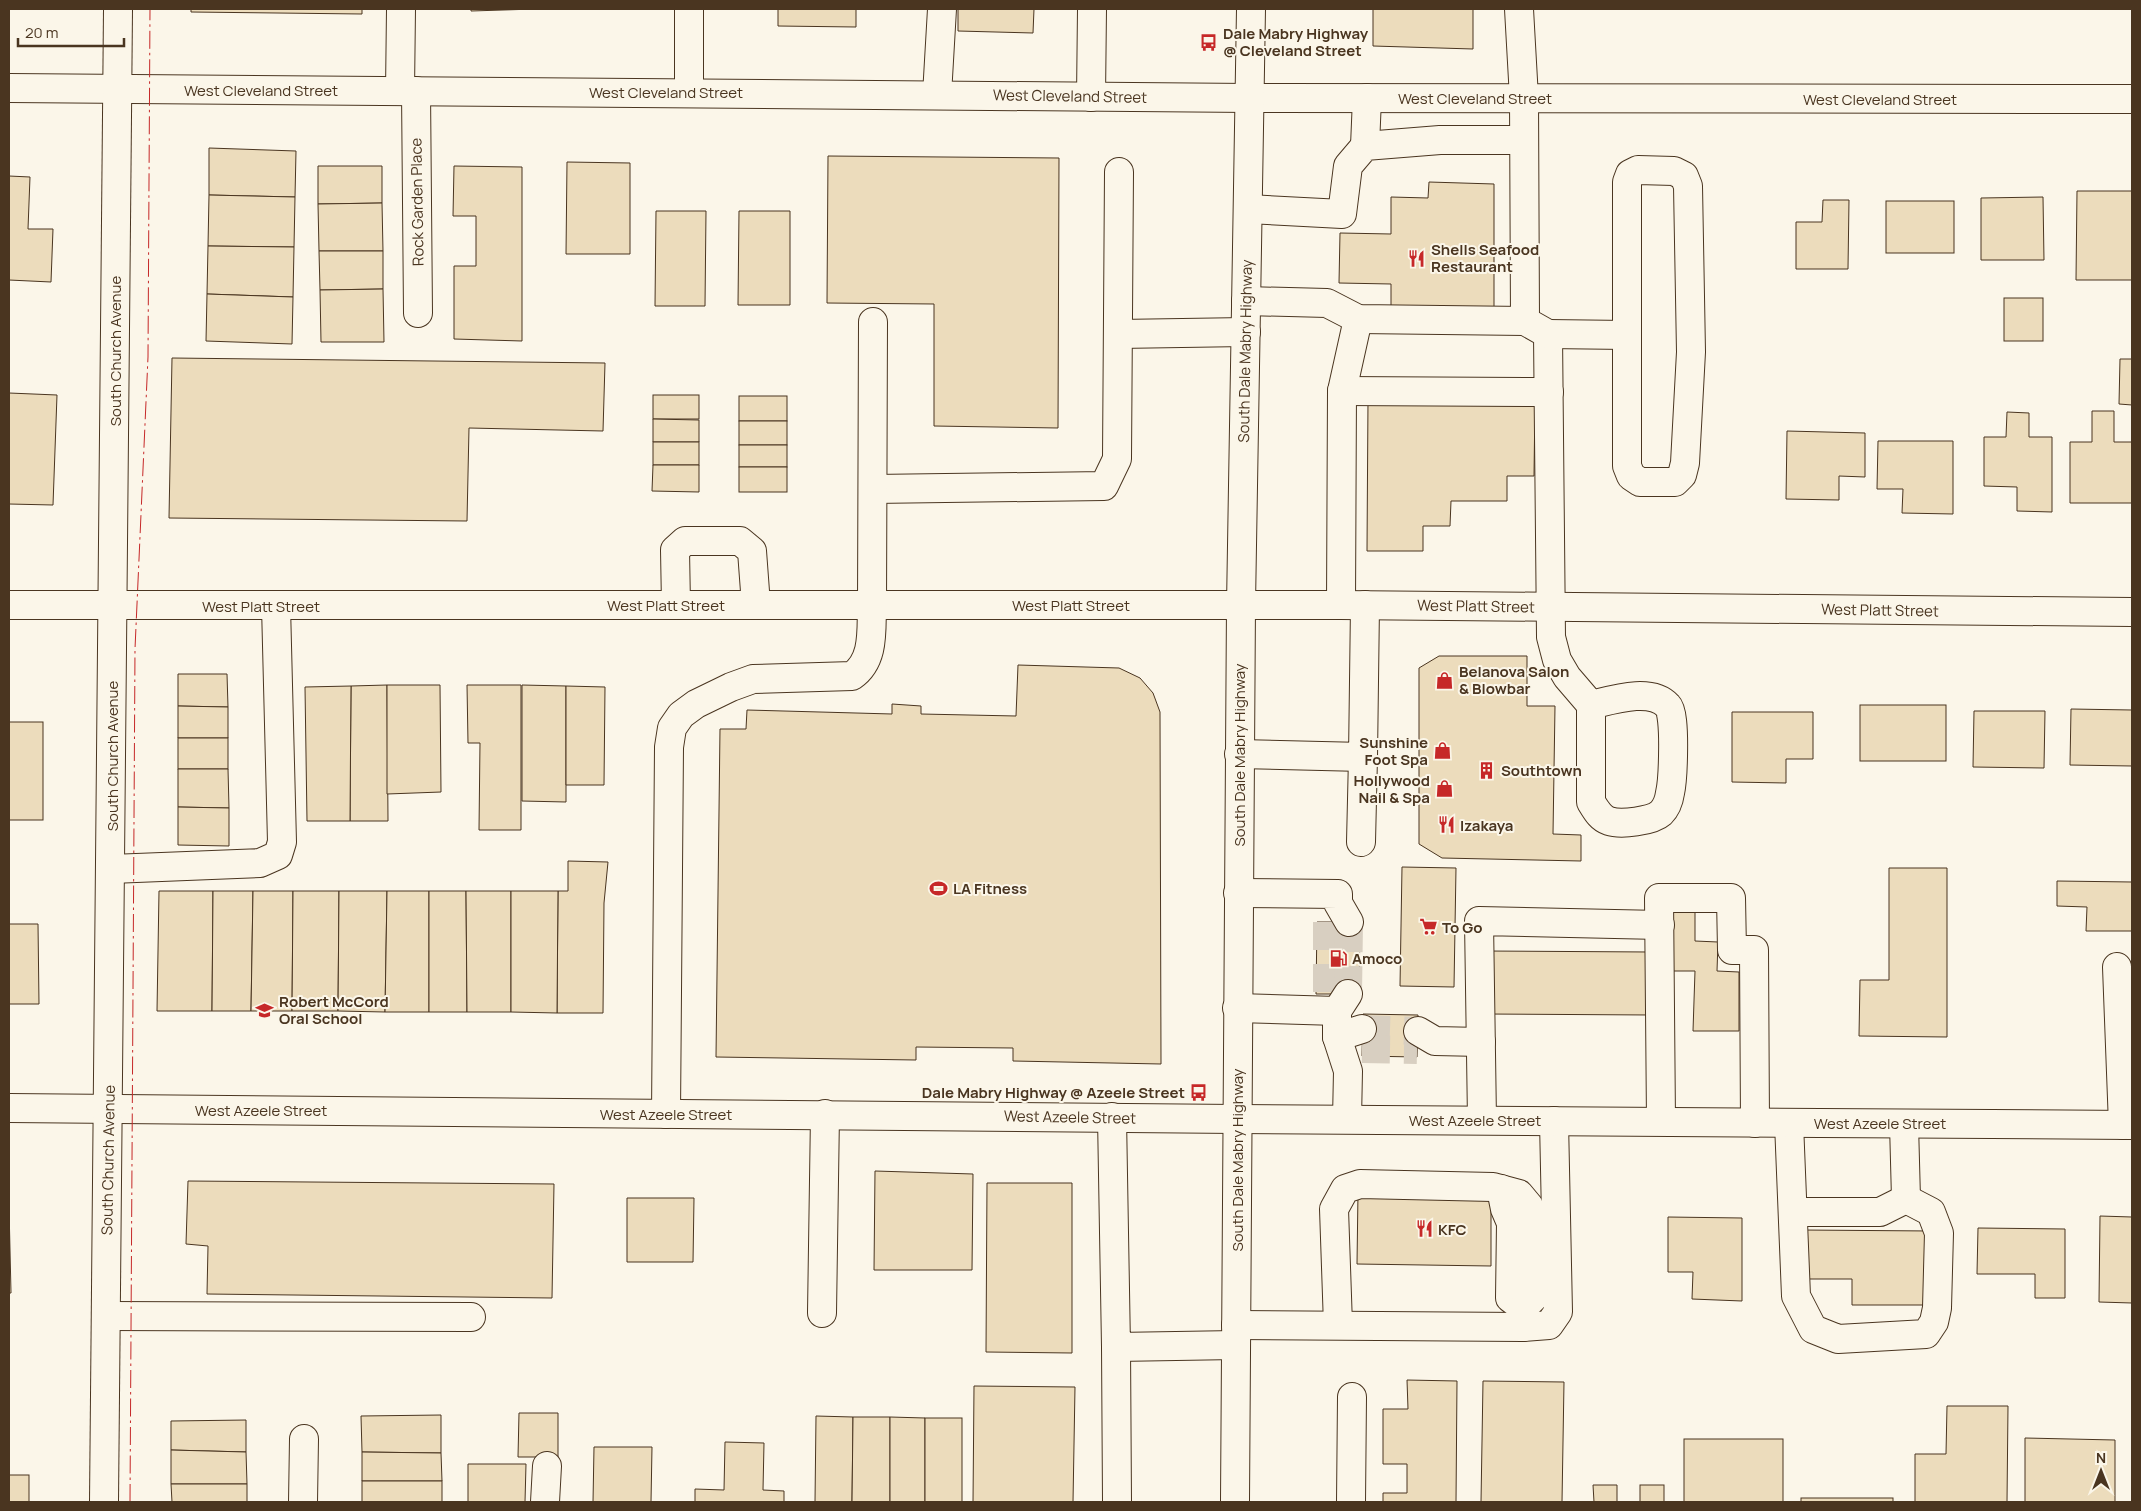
<svg xmlns="http://www.w3.org/2000/svg" width="2141" height="1511" font-family="Manrope,sans-serif">
  <rect width="100%" height="100%" fill="#fbf6e9"/>
  <g fill="#ecdcbc" stroke="#4a3520">
    <path d="M 191,9 L 362,9 L 362,14 L 191,12 Z"/>
    <path d="M 471,9 L 535,9 L 471,11 Z"/>
    <path d="M 778,9 L 856,9 L 856,27 L 778,26 Z"/>
    <path d="M 958,9 L 1034,9 L 1033,33 L 958,31 Z"/>
    <path d="M 1373,9 L 1473,9 L 1473,49 L 1373,46 Z"/>
    <path d="M 209,148 L 296,151 L 295,197 L 209,195 Z"/>
    <path d="M 828,156 L 1059,158 L 1058,428 L 934,426 L 934,304 L 827,303 Z"/>
    <path d="M 567,162 L 630,163 L 630,254 L 566,254 Z"/>
    <path d="M 318,166 L 382,166 L 382,203 L 318,204 Z"/>
    <path d="M 454,166 L 522,167 L 522,341 L 454,339 L 454,266 L 476,266 L 476,216 L 453,216 Z"/>
    <path d="M 9,176 L 30,177 L 28,229 L 53,229 L 51,282 L 9,280 Z"/>
    <path d="M 1429,182 L 1494,184 L 1494,308 L 1391,308 L 1391,284 L 1339,283 L 1340,233 L 1391,234 L 1391,197 L 1428,198 Z"/>
    <path d="M 2077,191 L 2132,191 L 2132,280 L 2076,280 Z"/>
    <path d="M 209,195 L 295,197 L 294,247 L 208,246 Z"/>
    <path d="M 2043,197 L 2044,260 L 1981,260 L 1981,198 Z"/>
    <path d="M 1823,200 L 1849,200 L 1848,269 L 1796,269 L 1796,222 L 1822,222 Z"/>
    <rect x="1886" y="201" width="68" height="52"/>
    <path d="M 382,203 L 383,251 L 319,251 L 318,204 Z"/>
    <path d="M 656,211 L 706,211 L 705,306 L 655,306 Z"/>
    <path d="M 739,211 L 790,211 L 790,305 L 738,305 Z"/>
    <path d="M 208,246 L 294,247 L 293,297 L 207,294 Z"/>
    <path d="M 319,251 L 383,251 L 383,289 L 320,290 Z"/>
    <path d="M 383,289 L 384,342 L 321,342 L 320,290 Z"/>
    <path d="M 207,294 L 293,297 L 292,344 L 206,341 Z"/>
    <rect x="2004" y="298" width="39" height="43"/>
    <path d="M 172,358 L 605,363 L 603,431 L 469,428 L 467,521 L 169,518 Z"/>
    <path d="M 2120,359 L 2132,359 L 2132,405 L 2119,404 Z"/>
    <path d="M 9,393 L 57,395 L 53,505 L 9,504 Z"/>
    <rect x="653" y="395" width="46" height="24"/>
    <rect x="739" y="396" width="48" height="25"/>
    <path d="M 1368,399 L 1535,400 L 1534,476 L 1507,476 L 1507,501 L 1451,501 L 1450,526 L 1423,526 L 1423,551 L 1367,551 Z"/>
    <path d="M 2092,411 L 2114,411 L 2114,442 L 2132,442 L 2132,503 L 2070,503 L 2070,442 L 2092,442 Z"/>
    <path d="M 2007,412 L 2029,413 L 2029,437 L 2052,437 L 2052,512 L 2017,511 L 2017,487 L 1984,486 L 1984,437 L 2006,437 Z"/>
    <path d="M 653,419 L 699,420 L 699,442 L 653,442 Z"/>
    <rect x="739" y="421" width="48" height="24"/>
    <path d="M 1787,431 L 1865,433 L 1865,477 L 1839,476 L 1839,500 L 1786,499 Z"/>
    <path d="M 1878,441 L 1953,441 L 1953,514 L 1902,513 L 1903,489 L 1877,489 Z"/>
    <rect x="653" y="442" width="46" height="23"/>
    <rect x="739" y="445" width="48" height="22"/>
    <path d="M 653,465 L 699,465 L 699,492 L 652,491 Z"/>
    <rect x="739" y="467" width="48" height="25"/>
    <path d="M 1439,656 L 1527,656 L 1527,706 L 1555,706 L 1553,834 L 1581,835 L 1581,861 L 1442,858 L 1419,844 L 1419,668 Z"/>
    <path d="M 1018,665 L 1119,668 L 1140,678 L 1153,693 L 1160,712 L 1161,1064 L 1013,1061 L 1013,1048 L 916,1047 L 916,1060 L 716,1057 L 720,729 L 746,729 L 747,710 L 892,714 L 892,704 L 921,706 L 921,714 L 1016,716 Z"/>
    <path d="M 178,674 L 227,674 L 228,707 L 178,706 Z"/>
    <path d="M 387,685 L 388,821 L 350,821 L 351,686 Z"/>
    <path d="M 387,685 L 440,685 L 441,792 L 387,794 Z"/>
    <path d="M 467,685 L 521,685 L 521,830 L 479,830 L 480,743 L 468,743 Z"/>
    <path d="M 522,685 L 566,686 L 566,802 L 522,801 Z"/>
    <path d="M 351,686 L 350,821 L 307,821 L 305,687 Z"/>
    <path d="M 566,686 L 605,687 L 604,785 L 566,785 Z"/>
    <rect x="1860" y="705" width="86" height="56"/>
    <path d="M 178,706 L 228,707 L 228,738 L 178,738 Z"/>
    <path d="M 2071,709 L 2132,710 L 2132,766 L 2070,765 Z"/>
    <path d="M 1974,711 L 2045,711 L 2044,768 L 1973,767 Z"/>
    <path d="M 1732,712 L 1813,712 L 1813,759 L 1786,759 L 1786,783 L 1732,782 Z"/>
    <rect x="9" y="722" width="34" height="98"/>
    <rect x="178" y="738" width="50" height="31"/>
    <path d="M 178,769 L 228,769 L 229,808 L 178,807 Z"/>
    <path d="M 178,807 L 229,808 L 229,846 L 178,845 Z"/>
    <path d="M 568,861 L 608,862 L 604,903 L 603,1013 L 557,1013 L 558,891 L 568,891 Z"/>
    <path d="M 1402,867 L 1456,868 L 1454,987 L 1400,986 Z"/>
    <path d="M 1889,868 L 1947,868 L 1947,1037 L 1859,1036 L 1860,980 L 1889,980 Z"/>
    <path d="M 2057,881 L 2132,882 L 2132,931 L 2086,931 L 2087,907 L 2057,906 Z"/>
    <path d="M 159,891 L 213,891 L 212,1011 L 157,1011 Z"/>
    <path d="M 213,891 L 253,891 L 251,1011 L 212,1011 Z"/>
    <path d="M 253,891 L 293,891 L 292,1011 L 251,1011 Z"/>
    <path d="M 293,891 L 339,891 L 338,1011 L 292,1011 Z"/>
    <path d="M 339,891 L 387,891 L 385,1012 L 338,1011 Z"/>
    <path d="M 387,891 L 429,891 L 429,1012 L 385,1012 Z"/>
    <path d="M 429,891 L 466,891 L 467,1012 L 429,1012 Z"/>
    <path d="M 466,891 L 511,891 L 511,1012 L 467,1012 Z"/>
    <path d="M 511,891 L 558,891 L 557,1013 L 511,1012 Z"/>
    <path d="M 1672,911 L 1695,912 L 1695,941 L 1718,942 L 1717,971 L 1739,972 L 1739,1031 L 1693,1031 L 1695,971 L 1672,971 Z"/>
    <path d="M 1317,922 L 1360,922 L 1359,994 L 1316,994 Z"/>
    <path d="M 9,924 L 38,924 L 39,1004 L 9,1004 Z"/>
    <path d="M 1486,951 L 1651,952 L 1651,1015 L 1486,1014 Z"/>
    <path d="M 1363,1014 L 1418,1015 L 1417,1057 L 1362,1056 Z"/>
    <path d="M 875,1171 L 973,1174 L 972,1270 L 874,1270 Z"/>
    <path d="M 188,1181 L 554,1184 L 552,1298 L 207,1294 L 208,1246 L 186,1244 Z"/>
    <path d="M 987,1183 L 1072,1183 L 1072,1353 L 986,1352 Z"/>
    <path d="M 1358,1192 L 1491,1193 L 1491,1266 L 1357,1264 Z"/>
    <path d="M 627,1198 L 694,1198 L 693,1262 L 627,1262 Z"/>
    <path d="M 9,1207 L 11,1293 L 9,1293 Z"/>
    <path d="M 2100,1216 L 2132,1217 L 2132,1303 L 2099,1302 Z"/>
    <path d="M 1668,1217 L 1742,1218 L 1742,1301 L 1692,1299 L 1693,1272 L 1668,1272 Z"/>
    <path d="M 1978,1228 L 2065,1229 L 2065,1298 L 2035,1298 L 2035,1274 L 1977,1274 Z"/>
    <path d="M 1802,1230 L 1932,1231 L 1932,1305 L 1852,1305 L 1852,1279 L 1802,1279 Z"/>
    <path d="M 1407,1380 L 1457,1381 L 1456,1502 L 1383,1502 L 1383,1493 L 1407,1493 L 1407,1464 L 1383,1464 L 1383,1409 L 1408,1409 Z"/>
    <path d="M 1483,1381 L 1564,1382 L 1562,1502 L 1481,1502 Z"/>
    <path d="M 974,1386 L 1075,1387 L 1073,1502 L 973,1502 Z"/>
    <path d="M 1947,1406 L 2008,1406 L 2007,1502 L 1915,1502 L 1915,1454 L 1946,1454 Z"/>
    <path d="M 519,1413 L 558,1413 L 558,1457 L 518,1457 Z"/>
    <path d="M 441,1415 L 441,1453 L 362,1452 L 361,1416 Z"/>
    <path d="M 816,1416 L 853,1417 L 852,1502 L 815,1502 Z"/>
    <path d="M 853,1417 L 890,1417 L 890,1502 L 852,1502 Z"/>
    <path d="M 890,1417 L 925,1418 L 925,1502 L 890,1502 Z"/>
    <rect x="925" y="1418" width="37" height="84"/>
    <path d="M 246,1420 L 246,1452 L 171,1450 L 171,1421 Z"/>
    <path d="M 2025,1438 L 2115,1440 L 2115,1502 L 2025,1502 Z"/>
    <rect x="1684" y="1439" width="99" height="63"/>
    <path d="M 725,1442 L 764,1443 L 763,1490 L 784,1491 L 784,1502 L 695,1502 L 695,1489 L 724,1490 Z"/>
    <path d="M 594,1447 L 652,1447 L 651,1502 L 593,1502 Z"/>
    <path d="M 171,1450 L 246,1452 L 247,1484 L 171,1484 Z"/>
    <path d="M 362,1452 L 441,1453 L 442,1481 L 362,1481 Z"/>
    <path d="M 468,1464 L 526,1464 L 525,1502 L 468,1502 Z"/>
    <rect x="9" y="1475" width="20" height="27"/>
    <rect x="362" y="1481" width="80" height="21"/>
    <path d="M 171,1484 L 247,1484 L 247,1502 L 172,1502 Z"/>
    <path d="M 1593,1485 L 1617,1485 L 1617,1502 L 1594,1502 Z"/>
    <rect x="1640" y="1485" width="24" height="17"/>
    <rect x="1801" y="1498" width="92" height="4"/>
  </g>
  <g fill="none" stroke-linecap="round" stroke-linejoin="round">
    <g stroke="#d8cfc1" stroke-width="28" stroke-dasharray="28 14" stroke-linecap="butt">
      <path d="M 1327,922 L 1327,994"/>
      <path d="M 1348,994 L 1349,922"/>
      <path d="M 1362,1029 L 1418,1031"/>
      <path d="M 1362,1049 L 1417,1050"/>
    </g>
    <defs>
      <g id="minor">
        <path d="M 1519,9 L 1524,98 L 1525,321 L 1548,334 L 1551,637 L 1557,660 L 1567,677 L 1591,705 L 1591,802 C 1596,810 1600,818 1609,821 C 1621,825 1652,821 1661,813 C 1666,808 1669,800 1670,793 C 1673,780 1676,714 1668,706 C 1651,687 1612,700 1591,705"/>
        <path d="M 9,88 L 1250,98 L 2132,99"/>
        <path d="M 400,91 L 401,9"/>
        <path d="M 416,91 L 418,313"/>
        <path d="M 689,92 L 689,9"/>
        <path d="M 937,95 L 942,9"/>
        <path d="M 1091,97 L 1092,9"/>
        <path d="M 1365,146 L 1367,98"/>
        <path d="M 1638,170 L 1674,171 L 1684,176 L 1688,186 L 1691,352 L 1685,463 L 1682,475 L 1675,482 L 1640,482 L 1631,476 L 1627,466 L 1627,182 L 1630,174 Z"/>
        <path d="M 1248,209 L 1342,214 L 1348,166 L 1365,146 L 1440,140 L 1524,140"/>
        <path d="M 1246,301 L 1327,303 L 1358,319 L 1525,321"/>
        <path d="M 1118,334 L 1246,332"/>
        <path d="M 1548,334 L 1627,335"/>
        <path d="M 1342,391 L 1549,392"/>
        <path d="M 873,489 L 1104,486 L 1117,459 L 1119,172"/>
        <path d="M 9,605 L 1341,605 L 2132,612"/>
        <path d="M 676,605 L 675,550 L 685,541 L 740,541 L 752,551 L 756,605"/>
        <path d="M 1341,605 L 1342,391 L 1358,319"/>
        <path d="M 1239,754 L 1363,757 L 1365,605"/>
        <path d="M 1361,842 L 1363,757"/>
        <path d="M 111,869 L 260,863 L 278,855 L 282,842 L 276,606"/>
        <path d="M 1238,893 L 1338,894 L 1338,903 L 1349,922"/>
        <path d="M 2117,967 L 2123,1125"/>
        <path d="M 1348,994 L 1337,1011 L 1337,1037 L 1362,1029"/>
        <path d="M 1237,1008 L 1337,1011"/>
        <path d="M 1418,1031 L 1435,1041 L 1481,1042"/>
        <path d="M 1337,1037 L 1348,1071 L 1347,1119"/>
        <path d="M 9,1108 L 1237,1119"/>
        <path d="M 666,1114 L 669,747 L 672,728 L 681,715 L 696,704 L 731,687 L 753,679 L 852,676 C 875,660 871,630 872,605 L 873,322"/>
        <path d="M 1112,1117 L 1116,1347 L 1236,1345"/>
        <path d="M 1482,1120 L 1479,921 L 1660,925"/>
        <path d="M 1661,1121 L 1659,898 L 1731,898 L 1732,950 L 1754,950 L 1755,1123"/>
        <path d="M 1789,1123 L 1796,1296 L 1813,1329 L 1838,1339 L 1926,1334 L 1934,1322 L 1937,1308 L 1939,1233 L 1931,1212 L 1906,1199"/>
        <path d="M 1904,1124 L 1906,1199"/>
        <path d="M 1501,1189 L 1505,1209 L 1511,1223 L 1510,1298 L 1523,1308"/>
        <path d="M 1793,1212 L 1880,1212 L 1906,1199"/>
        <path d="M 822,1313 L 825,1114"/>
        <path d="M 106,1316 L 471,1317"/>
        <path d="M 1236,1325 L 1523,1327 L 1549,1325 L 1558,1312 L 1554,1121"/>
        <path d="M 1338,1325 L 1334,1209 L 1345,1189 L 1360,1184 L 1493,1187 L 1519,1194 L 1529,1206 L 1533,1220 L 1534,1297 L 1523,1308 L 1523,1327"/>
        <path d="M 1116,1347 L 1117,1502"/>
        <path d="M 104,1502 L 118,9"/>
        <path d="M 303,1502 L 304,1439"/>
        <path d="M 545,1502 L 547,1466"/>
        <path d="M 1351,1502 L 1352,1397"/>
      </g>
      <g id="major">
        <path d="M 1237,1119 L 2132,1125"/>
        <path d="M 1235,1502 L 1241,605 L 1251,9"/>
      </g>
    </defs>
    <use href="#minor" stroke="#4a3520" stroke-width="30"/>
    <use href="#major" stroke="#4a3520" stroke-width="30"/>
    <use href="#minor" stroke="#fbf6e9" stroke-width="28"/>
    <use href="#major" stroke="#fbf6e9" stroke-width="28"/>
    <path stroke="#c62828" stroke-width="1" stroke-dasharray="18 4 2.5 4" stroke-linecap="butt" d="M 130,1502 L 135,649 L 148,357 L 150,9"/>
  </g>
  <defs>
    <symbol id="bus-bare" viewBox="-9 -9 18 18"><path d="M-5-6H5V4H4V6H2V4H-2V6H-4V4H-5ZM-3.5-4V0h7V-4ZM-3.5 1.2v1.5H-2V1.2ZM2 1.2v1.5H3.5V1.2Z" fill="#c62828" stroke="#fbf6e9" stroke-width="2.5" paint-order="stroke"/></symbol>
    <symbol id="restaurant-bare" viewBox="-9 -9 18 18"><path d="M-5-6h1v4h1v-4h1v4h1v-4h1v5L-1.5 .5V6h-2V.5L-5-1ZM5-6V6H3V1.5H1.5Q1.5-4 5-6Z" fill="#c62828" stroke="#fbf6e9" stroke-width="2.5" paint-order="stroke"/></symbol>
    <symbol id="shop-bare" viewBox="-9 -9 18 18"><path d="M-5-2.5h2.3a2.7 3.5 0 0 1 5.4 0H5L5.5 6h-11ZM-1.5-2.5h3a1.5 2.3 0 0 0-3 0Z" fill="#c62828" stroke="#fbf6e9" stroke-width="2.5" paint-order="stroke"/></symbol>
    <symbol id="building-bare" viewBox="-9 -9 18 18"><path d="M-4-6H4V6H1V3H-1V6H-4ZM-2.5-4.3h1.7v1.8h-1.7ZM.8-4.3h1.7v1.8H.8ZM-2.5-1h1.7V.8h-1.7ZM.8-1h1.7V.8H.8Z" fill="#c62828" stroke="#fbf6e9" stroke-width="2.5" paint-order="stroke"/></symbol>
    <symbol id="stadium-bare" viewBox="-9 -9 18 18"><path d="M0-5a6.5 5 0 1 0 0 10a6.5 5 0 1 0 0-10ZM-3.5-1.8h7v3.6h-7Z" fill="#c62828" stroke="#fbf6e9" stroke-width="2.5" paint-order="stroke"/></symbol>
    <symbol id="supermarket-bare" viewBox="-9 -9 18 18"><path d="M-6-5.5h2.5l.6 2H6L4.5 2H-2.5L-4.4-4H-6ZM-1.5 3.2a1.3 1.3 0 1 0 .1 0ZM3 3.2a1.3 1.3 0 1 0 .1 0Z" fill="#c62828" stroke="#fbf6e9" stroke-width="2.5" paint-order="stroke"/></symbol>
    <symbol id="fuel-bare" viewBox="-9 -9 18 18"><path d="M-5.5-6h7V0h2V4h1.3V-2.5L3-4.5l.8-.8L6-3V5H2.5V1h-1V6h-7ZM-4.2-4.7v3.2H.2V-4.7Z" fill="#c62828" stroke="#fbf6e9" stroke-width="2.5" paint-order="stroke"/></symbol>
    <symbol id="school-bare" viewBox="-9 -9 18 18"><path d="M0-5L7-2L0 1L-7-2ZM-4 1L0 2.5L4 1V4Q0 6-4 4Z" fill="#c62828" stroke="#fbf6e9" stroke-width="2.5" paint-order="stroke"/></symbol>
  </defs>
  <g fill-rule="evenodd">
    <use href="#bus-bare" x="1196" y="30" width="25" height="25"/>
    <use href="#restaurant-bare" x="1404" y="246" width="25" height="25"/>
    <use href="#shop-bare" x="1432" y="668" width="25" height="25"/>
    <use href="#shop-bare" x="1430" y="738" width="25" height="25"/>
    <use href="#building-bare" x="1474" y="758" width="25" height="25"/>
    <use href="#shop-bare" x="1432" y="776" width="25" height="25"/>
    <use href="#restaurant-bare" x="1434" y="812" width="25" height="25"/>
    <use href="#stadium-bare" x="926" y="876" width="25" height="25"/>
    <use href="#supermarket-bare" x="1416" y="914" width="25" height="25"/>
    <use href="#fuel-bare" x="1326" y="946" width="25" height="25"/>
    <use href="#school-bare" x="252" y="998" width="25" height="25"/>
    <use href="#bus-bare" x="1186" y="1080" width="25" height="25"/>
    <use href="#restaurant-bare" x="1412" y="1216" width="25" height="25"/>
  </g>
  <g text-anchor="middle" dominant-baseline="central" stroke-width="4" stroke-linejoin="round" paint-order="stroke">
    <g font-size="15" font-weight="bold" fill="#4a3520" stroke="#fbf6e9" text-anchor="start">
      <text x="1223" y="33">Dale Mabry Highway<tspan x="1223" dy="17">@ Cleveland Street</tspan></text>
      <text x="1431" y="249">Shells Seafood<tspan x="1431" dy="17">Restaurant</tspan></text>
      <text x="1459" y="671">Belanova Salon<tspan x="1459" dy="17">&amp; Blowbar</tspan></text>
      <text x="1428" y="742" text-anchor="end">Sunshine<tspan x="1428" dy="17">Foot Spa</tspan></text>
      <text x="1501" y="770">Southtown</text>
      <text x="1430" y="780" text-anchor="end">Hollywood<tspan x="1430" dy="17">Nail &amp; Spa</tspan></text>
      <text x="1460" y="825">Izakaya</text>
      <text x="953" y="888">LA Fitness</text>
      <text x="1442" y="927">To Go</text>
      <text x="1352" y="958">Amoco</text>
      <text x="279" y="1001">Robert McCord<tspan x="279" dy="17">Oral School</tspan></text>
      <text x="1185" y="1092" text-anchor="end">Dale Mabry Highway @ Azeele Street</text>
      <text x="1438" y="1229">KFC</text>
    </g>
    <g font-size="15" fill="#4a3520" stroke="#fbf6e9">
      <text x="261" y="90">West Cleveland Street</text>
      <text x="666" y="92">West Cleveland Street</text>
      <text transform="translate(1070 96) rotate(1)">West Cleveland Street</text>
      <text x="1475" y="98">West Cleveland Street</text>
      <text x="1880" y="99">West Cleveland Street</text>
      <text transform="translate(417 202) rotate(-91)">Rock Garden Place</text>
      <text transform="translate(115 351) rotate(-90)">South Church Avenue</text>
      <text transform="translate(1245 351) rotate(-89)">South Dale Mabry Highway</text>
      <text x="666" y="605">West Platt Street</text>
      <text x="1071" y="605">West Platt Street</text>
      <text x="261" y="606">West Platt Street</text>
      <text transform="translate(1476 606) rotate(1)">West Platt Street</text>
      <text transform="translate(1880 610) rotate(1)">West Platt Street</text>
      <text transform="translate(1239 755) rotate(-90)">South Dale Mabry Highway</text>
      <text transform="translate(112 756) rotate(-90)">South Church Avenue</text>
      <text x="261" y="1110">West Azeele Street</text>
      <text x="666" y="1114">West Azeele Street</text>
      <text transform="translate(1070 1117) rotate(1)">West Azeele Street</text>
      <text x="1475" y="1120">West Azeele Street</text>
      <text x="1880" y="1123">West Azeele Street</text>
      <text transform="translate(108 1160) rotate(-89)">South Church Avenue</text>
      <text transform="translate(1237 1160) rotate(-90)">South Dale Mabry Highway</text>
    </g>
  </g>
  <rect width="2141" height="1511" fill="none" stroke="#4a3520" stroke-width="20"/>
  <g transform="translate(2101 1471)" stroke="#fbf6e9" stroke-width="4" paint-order="stroke">
  <path d="M0-4L9 19L0 12L-9 19Z" fill="#4a3520"/>
  <text y="-8" font-size="14" font-weight="bold" text-anchor="middle" fill="#4a3520">N</text>
  </g>
  <path d="M18 38v8h106v-8" fill="none" stroke="#4a3520" stroke-width="2.5"/>
  <text x="25" y="38" font-size="15" fill="#4a3520" stroke="#fbf6e9" stroke-width="4" paint-order="stroke">20 m</text>
</svg>
